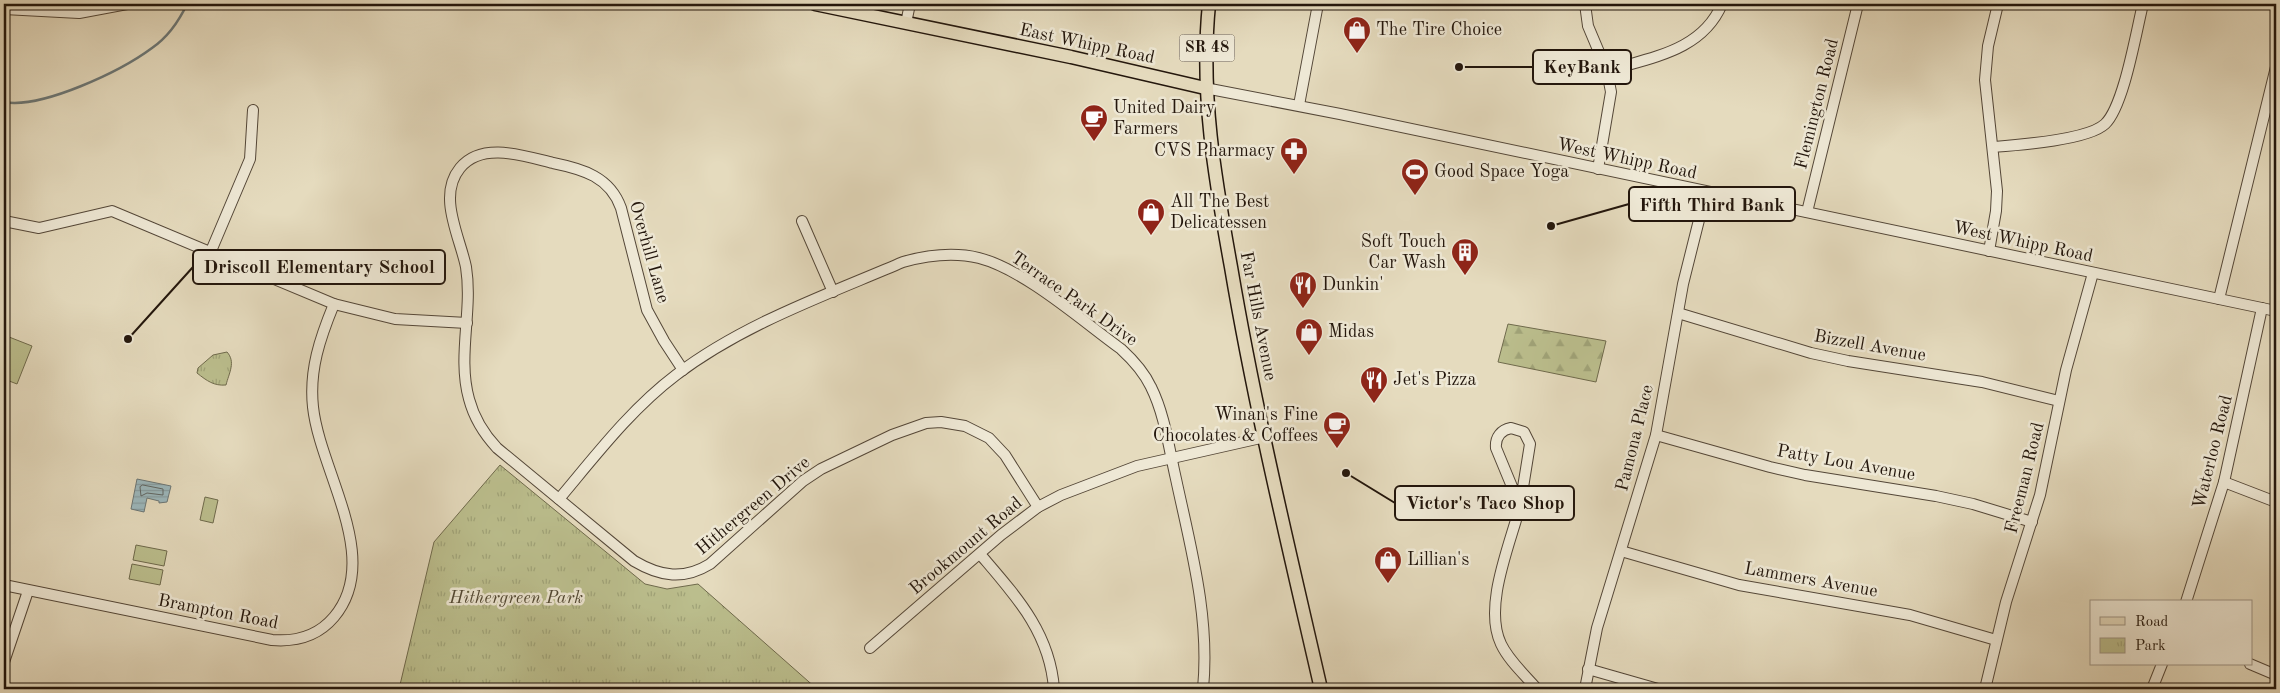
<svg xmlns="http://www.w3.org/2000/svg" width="2280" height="693" font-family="'Old Standard TT',serif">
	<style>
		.forest { fill: url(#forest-firs); stroke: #6f6a4c }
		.park { fill: url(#park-tufts); stroke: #6f6a4c }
		.pitch { fill: #bbbe8d; stroke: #6f6a4c }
		.water { fill: url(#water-rules); stroke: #6c7776 }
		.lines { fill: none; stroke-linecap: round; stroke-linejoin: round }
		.shore { stroke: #606764; stroke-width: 1 }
		.stream { stroke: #6c7776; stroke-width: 2.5 }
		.minor-casing { stroke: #544738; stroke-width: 12 }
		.major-casing { stroke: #23160c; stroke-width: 15 }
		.minor { stroke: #eee8d5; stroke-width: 10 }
		.major { stroke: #e5dbbe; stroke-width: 12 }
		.labels { text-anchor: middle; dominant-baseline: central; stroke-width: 5; stroke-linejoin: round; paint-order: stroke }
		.shield { fill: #eee8d5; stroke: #605548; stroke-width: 1 }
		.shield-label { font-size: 16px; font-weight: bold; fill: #23160c }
		.poi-label { font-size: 18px; fill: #23160c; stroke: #eee8d5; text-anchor: start }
		.street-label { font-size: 18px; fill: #23160c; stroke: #eee8d5 }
		.park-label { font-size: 18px; font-style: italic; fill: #514833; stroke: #eee8d5 }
		.leader { fill: none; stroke: #23160c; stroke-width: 2 }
		.callout-dot { fill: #23160c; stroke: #eee8d5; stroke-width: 2 }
		.callout { fill: #eee8d5; stroke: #23160c; stroke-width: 2 }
		.callout-label { font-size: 19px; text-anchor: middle; font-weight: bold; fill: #23160c }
	</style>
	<defs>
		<pattern id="forest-firs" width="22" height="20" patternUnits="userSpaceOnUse" patternTransform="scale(1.25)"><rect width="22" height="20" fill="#bbbe8d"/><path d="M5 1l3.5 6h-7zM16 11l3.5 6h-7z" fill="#a0a378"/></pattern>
		<pattern id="park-tufts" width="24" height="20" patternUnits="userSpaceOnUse" patternTransform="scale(1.25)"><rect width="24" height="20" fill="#bbbe8d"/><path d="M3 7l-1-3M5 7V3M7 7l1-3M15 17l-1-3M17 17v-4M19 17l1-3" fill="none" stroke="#a0a378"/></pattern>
		<pattern id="water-rules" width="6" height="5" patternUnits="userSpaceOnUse" patternTransform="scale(1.25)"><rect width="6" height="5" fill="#9cb8bd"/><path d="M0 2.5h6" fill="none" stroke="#869da1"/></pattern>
	</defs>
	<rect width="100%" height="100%" fill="#e5dbbe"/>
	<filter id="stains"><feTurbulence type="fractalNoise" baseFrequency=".004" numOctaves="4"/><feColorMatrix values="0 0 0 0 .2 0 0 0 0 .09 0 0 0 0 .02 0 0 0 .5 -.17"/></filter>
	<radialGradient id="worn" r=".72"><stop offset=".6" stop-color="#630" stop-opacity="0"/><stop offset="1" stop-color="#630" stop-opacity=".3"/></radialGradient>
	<path class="forest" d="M1508,324L1606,341L1596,382L1498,362Z"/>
	<g class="park">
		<path d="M227,352C236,362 229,373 226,385C214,386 207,381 197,373L198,368L213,355Z"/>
		<path d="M500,465L645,584L667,589L698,584L817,689H399L434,542Z"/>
	</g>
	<g class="pitch">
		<path d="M4,335L32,346L17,384L4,379Z"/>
		<path d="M205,497L218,500L213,523L200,520Z"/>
		<path d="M136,545L167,551L164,566L133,560Z"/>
		<path d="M132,564L163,570L160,585L129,579Z"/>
	</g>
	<path class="water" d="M137,479L171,486L167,502L159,503V501L147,498L144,512L131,509Z"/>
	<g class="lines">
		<path class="shore" d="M143,485L163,489V495L147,493L141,496L140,487Z"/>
		<path class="stream" d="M4,102C42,109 121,71 152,48C168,37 179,21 187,4"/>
		<g class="minor-casing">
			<g id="minor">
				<path d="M1585,4L1588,26L1607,71L1611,92L1598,169"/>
				<path d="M4,9L79,13L127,4"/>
				<path d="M906,23L910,4"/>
				<path d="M1607,71C1652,57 1702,51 1722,4"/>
				<path d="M1205,88L1340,114L2276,311"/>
				<path d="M1299,105L1318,4"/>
				<path d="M1993,147C2019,145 2088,140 2105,124C2124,106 2136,32 2143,4"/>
				<path d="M1807,212L1858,4"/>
				<path d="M4,221L39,228L112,211L334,304L395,319L467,323"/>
				<path d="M802,221L833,292"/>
				<path d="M211,251L250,159L253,110"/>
				<path d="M1989,251L1996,211L1997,191L1985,80L1988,46L1998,4"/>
				<path d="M2219,299L2276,67"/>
				<path d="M1678,313L1811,353L1848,361L1982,382L2059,401"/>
				<path d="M683,370L664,341L647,310L621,208C610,177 583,169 553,163C524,156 482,141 460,168C437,196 460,237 466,267C473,311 457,356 469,399C474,418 484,434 497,448L634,561C661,577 684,580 710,564L803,481L821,469L892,435L926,423L941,422L965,426L989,438L1005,455L1038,507"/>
				<path d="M1511,428L1524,432L1530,444L1520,506L1496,448C1495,437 1501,430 1511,428Z"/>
				<path d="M1656,435L1770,467L1805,475L1936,496L1973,504L2032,522"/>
				<path d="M2224,482L2276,502"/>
				<path d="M559,499C596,455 631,409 676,375C743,324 826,295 903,262C928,255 954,252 979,258C1025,270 1081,320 1121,349C1133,360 1144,372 1151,387C1165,415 1169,449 1176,479C1191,549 1210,617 1203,689"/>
				<path d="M1520,506C1510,545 1483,606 1501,644C1509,661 1525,675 1537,689"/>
				<path d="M1621,551L1739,585L1910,615L1996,640"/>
				<path d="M980,554C1015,595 1050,632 1054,689"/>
				<path d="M4,585L272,640C296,642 318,636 334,617C383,559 320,472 313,407C309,370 320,338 334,304"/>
				<path d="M2186,602L2224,482L2262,308"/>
				<path d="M870,648L1001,535L1038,507L1061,495L1137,466L1265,437"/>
				<path d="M4,662L28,591"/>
				<path d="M2250,664L2276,675"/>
				<path d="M1588,669L1658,689"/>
				<path d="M1585,689L1597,628L1656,435L1683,284L1706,192"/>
				<path d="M1985,689L2006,602L2040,495L2066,370L2093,273"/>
				<path d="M2152,689L2162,664"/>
			</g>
		</g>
		<g class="major-casing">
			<g id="major">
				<path d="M815,4L1071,57L1205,88"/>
				<path d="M1209,4C1200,94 1215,179 1231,267C1255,409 1289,549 1321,689"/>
			</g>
		</g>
		<use href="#minor" class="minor"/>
		<use href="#major" class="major"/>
	</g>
	<defs>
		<g id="shop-pin" transform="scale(1.4375)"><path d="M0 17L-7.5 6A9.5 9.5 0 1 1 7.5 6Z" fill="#8f2418" stroke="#eee8d5"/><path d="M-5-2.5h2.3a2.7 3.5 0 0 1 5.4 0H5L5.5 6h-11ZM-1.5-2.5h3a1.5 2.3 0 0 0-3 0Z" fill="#fff"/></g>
		<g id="cafe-pin" transform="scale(1.4375)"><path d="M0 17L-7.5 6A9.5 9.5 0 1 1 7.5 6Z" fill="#8f2418" stroke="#eee8d5"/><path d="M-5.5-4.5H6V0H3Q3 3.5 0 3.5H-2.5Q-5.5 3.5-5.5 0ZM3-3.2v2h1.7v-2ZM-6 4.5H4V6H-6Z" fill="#fff"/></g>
		<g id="pharmacy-pin" transform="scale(1.4375)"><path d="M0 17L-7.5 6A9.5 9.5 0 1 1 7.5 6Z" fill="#8f2418" stroke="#eee8d5"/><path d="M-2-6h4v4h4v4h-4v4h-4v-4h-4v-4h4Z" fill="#fff"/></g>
		<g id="stadium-pin" transform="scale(1.4375)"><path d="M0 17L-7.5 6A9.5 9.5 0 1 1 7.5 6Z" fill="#8f2418" stroke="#eee8d5"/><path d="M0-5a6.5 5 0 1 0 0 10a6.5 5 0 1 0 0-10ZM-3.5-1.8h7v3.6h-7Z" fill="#fff"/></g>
		<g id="building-pin" transform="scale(1.4375)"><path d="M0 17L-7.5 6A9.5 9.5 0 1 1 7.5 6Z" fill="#8f2418" stroke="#eee8d5"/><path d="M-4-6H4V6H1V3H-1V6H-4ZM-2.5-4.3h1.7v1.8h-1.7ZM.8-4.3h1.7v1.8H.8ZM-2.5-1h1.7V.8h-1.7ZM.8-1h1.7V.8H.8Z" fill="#fff"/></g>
		<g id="restaurant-pin" transform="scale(1.4375)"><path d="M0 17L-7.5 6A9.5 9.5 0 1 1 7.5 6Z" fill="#8f2418" stroke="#eee8d5"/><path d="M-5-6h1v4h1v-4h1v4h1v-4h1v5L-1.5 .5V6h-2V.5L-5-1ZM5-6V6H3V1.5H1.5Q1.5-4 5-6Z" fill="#fff"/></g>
	</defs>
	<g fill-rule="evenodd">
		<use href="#shop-pin" x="1357" y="30"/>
		<use href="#cafe-pin" x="1094" y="118"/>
		<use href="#pharmacy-pin" x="1294" y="151"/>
		<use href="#stadium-pin" x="1415" y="172"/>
		<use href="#shop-pin" x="1151" y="212"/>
		<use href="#building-pin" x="1465" y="252"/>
		<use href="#restaurant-pin" x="1303" y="285"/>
		<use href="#shop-pin" x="1309" y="332"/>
		<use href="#restaurant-pin" x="1374" y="380"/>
		<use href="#cafe-pin" x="1337" y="425"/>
		<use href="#shop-pin" x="1388" y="560"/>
	</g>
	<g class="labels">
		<rect class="shield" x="1179.5" y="34.5" width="55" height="27" rx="4"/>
		<g class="shield-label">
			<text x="1207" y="48">SR 48</text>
		</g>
		<g class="poi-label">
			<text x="1376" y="30">The Tire Choice</text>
			<text x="1113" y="108">United Dairy<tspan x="1113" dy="21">Farmers</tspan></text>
			<text x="1275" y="151" text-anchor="end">CVS Pharmacy</text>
			<text x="1434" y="172">Good Space Yoga</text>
			<text x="1170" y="202">All The Best<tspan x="1170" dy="21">Delicatessen</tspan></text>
			<text x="1446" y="242" text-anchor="end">Soft Touch<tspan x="1446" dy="21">Car Wash</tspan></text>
			<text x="1322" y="285">Dunkin'</text>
			<text x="1328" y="332">Midas</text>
			<text x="1393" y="380">Jet's Pizza</text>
			<text x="1318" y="415" text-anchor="end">Winan's Fine<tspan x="1318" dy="21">Chocolates &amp; Coffees</tspan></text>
			<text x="1407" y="560">Lillian's</text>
		</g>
		<g class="street-label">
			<text transform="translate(1087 44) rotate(12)">East Whipp Road</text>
			<text transform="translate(1817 104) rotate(-76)">Flemington Road</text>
			<text transform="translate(1627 159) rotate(12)">West Whipp Road</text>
			<text transform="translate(2023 242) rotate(12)">West Whipp Road</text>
			<text transform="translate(649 252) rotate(74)">Overhill Lane</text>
			<text transform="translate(1074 299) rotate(35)">Terrace Park Drive</text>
			<text transform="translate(1258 316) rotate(79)">Far Hills Avenue</text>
			<text transform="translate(1870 346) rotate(10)">Bizzell Avenue</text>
			<text transform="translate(1635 438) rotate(-76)">Pamona Place</text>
			<text transform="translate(2213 452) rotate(-76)">Waterloo Road</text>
			<text transform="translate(1846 463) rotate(10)">Patty Lou Avenue</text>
			<text transform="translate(2025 478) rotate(-76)">Freeman Road</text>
			<text transform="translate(753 506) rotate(-40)">Hithergreen Drive</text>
			<text transform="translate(966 546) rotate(-40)">Brookmount Road</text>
			<text transform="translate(1811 580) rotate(10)">Lammers Avenue</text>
			<text transform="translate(218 612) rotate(11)">Brampton Road</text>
		</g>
		<g class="park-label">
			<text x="516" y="598">Hithergreen Park</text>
		</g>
	</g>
	<path class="leader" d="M1459 67L1533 67M1551 226L1629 204M128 339L193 267M1346 473L1395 503"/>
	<g class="callout-dot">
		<circle cx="1459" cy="67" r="5"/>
		<circle cx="1551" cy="226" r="5"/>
		<circle cx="128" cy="339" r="5"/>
		<circle cx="1346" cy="473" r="5"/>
	</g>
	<g class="callout">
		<rect x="1533" y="50" width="98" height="34" rx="5"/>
		<rect x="1629" y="187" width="166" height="34" rx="5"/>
		<rect x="193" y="250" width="252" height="34" rx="5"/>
		<rect x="1395" y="486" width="179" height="34" rx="5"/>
	</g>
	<g class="callout-label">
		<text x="1582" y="73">KeyBank</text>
		<text x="1712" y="211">Fifth Third Bank</text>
		<text x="319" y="273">Driscoll Elementary School</text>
		<text x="1485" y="509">Victor's Taco Shop</text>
	</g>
	<rect width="2280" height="693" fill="none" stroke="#e5dbbe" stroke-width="20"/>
	<rect x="5" y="5" width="2270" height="683" fill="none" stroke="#23160c" stroke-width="2.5"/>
	<rect x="10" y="10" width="2260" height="673" fill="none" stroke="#23160c"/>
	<rect x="2090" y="600" width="162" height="65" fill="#eee8d5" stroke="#9d9485"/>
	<rect x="2100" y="617" width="25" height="8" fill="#e5dbbe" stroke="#9d9485"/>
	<text x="2135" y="626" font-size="15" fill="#23160c">Road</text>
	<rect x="2100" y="638" width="25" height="15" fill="url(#park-tufts)" stroke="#9d9485"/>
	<text x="2135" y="650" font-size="15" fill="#23160c">Park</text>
	<rect width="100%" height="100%" filter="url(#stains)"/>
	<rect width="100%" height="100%" fill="url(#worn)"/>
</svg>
